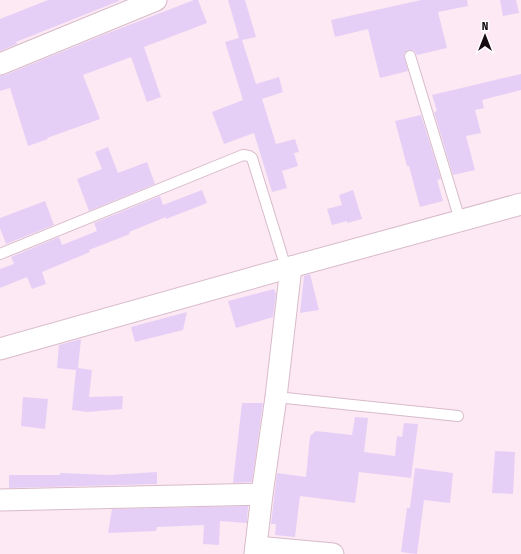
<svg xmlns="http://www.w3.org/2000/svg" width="521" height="554" font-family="'Fira Sans Condensed',sans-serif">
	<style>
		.building { fill: #e6cff6 }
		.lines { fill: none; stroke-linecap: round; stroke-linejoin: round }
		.service-casing { stroke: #d8bbca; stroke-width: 12 }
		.minor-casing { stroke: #d8bbca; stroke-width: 23 }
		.service { stroke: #fff; stroke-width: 10 }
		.minor { stroke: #fff; stroke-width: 21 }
	</style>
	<rect width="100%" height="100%" fill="#fce9f3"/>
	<g class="building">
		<path d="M48,0H119V1L16,42L17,44L0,51V19Z"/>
		<path d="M194,0H198L207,23L144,47L161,97L147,102L131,57L83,75L100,119L47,138L48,139L28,146L10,88L0,91V76L5,75L103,35Z"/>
		<path d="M228,0H245L256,37L242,40L256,84L279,77L283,92L262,99L276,144L295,139L299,152L294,153L298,166L282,171L287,188L272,192L254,133L224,144L212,112L243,100L225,42L239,38Z"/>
		<path d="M421,0H467L468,6L438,12L447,48L417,55L414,51L411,50H408L405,52L404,55L408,71L380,78L368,29L335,37L331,20Z"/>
		<path d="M500,0H516L519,13L503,16Z"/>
		<path d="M521,74V90L482,100L484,108L475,110L481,133L466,136L475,170L453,175L434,112L437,111L432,95Z"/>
		<path d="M421,115L441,179L437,180L443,201L420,207L409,166H407L395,121Z"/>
		<path d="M108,147L118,173L147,162L155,184L89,211L77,179L102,169L95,152Z"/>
		<path d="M202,190L207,203L166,219V217L129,232L130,234L89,250L90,252L42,272L46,284L32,289L27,277L0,288V269L14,264L11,257L59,237L62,245L97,231L94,223L160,196L163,205Z"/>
		<path d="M353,190L362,219L347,223V221L332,225L327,209L342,205L339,195Z"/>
		<path d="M45,201L54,225L6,244L0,228V218Z"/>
		<path d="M310,274L319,310L300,313L304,276Z"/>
		<path d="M274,289L276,294L273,317L236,328L228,301Z"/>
		<path d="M187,312L183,330L135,342L131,327Z"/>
		<path d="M81,339L78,368L92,370L89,397L123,396L122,409L88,412L72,410L76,370L57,368L59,345Z"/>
		<path d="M23,397L48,399L45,429L21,426Z"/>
		<path d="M242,403H263L252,482L233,483Z"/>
		<path d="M355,417L368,418L364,452L395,456L397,436L402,437L404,423L418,424L411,478L359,472L355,503L300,496L295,537L275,535L276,524H271L277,473L306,477L310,436L316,431L352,435Z"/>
		<path d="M495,451L515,452L513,494L492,493Z"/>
		<path d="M415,468L453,473L450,503L424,500L417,554L401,552L407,508H410Z"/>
		<path d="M157,472V484L9,488V475H60V473L109,475Z"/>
		<path d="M248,506L247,523L220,521L219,545L203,544L204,525L157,527L156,531L108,533L112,509Z"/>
	</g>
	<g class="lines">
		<g class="service-casing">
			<g id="service">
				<path d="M410,56L460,220"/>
				<path d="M0,254L243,155L249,156L252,158L286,268"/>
				<path d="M276,397L458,416"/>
			</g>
		</g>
		<g class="minor-casing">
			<g id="minor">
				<path d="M0,64L156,0"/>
				<path d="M0,349L291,267L521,204"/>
				<path d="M0,500L262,494"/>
				<path d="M256,547L333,554"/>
				<path d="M255,554L262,494L276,397L291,267"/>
			</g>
		</g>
		<use href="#service" class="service"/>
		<use href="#minor" class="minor"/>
	</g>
	<g transform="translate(485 36)" stroke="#ffffff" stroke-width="3" paint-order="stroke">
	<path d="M0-3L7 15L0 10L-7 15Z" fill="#160c11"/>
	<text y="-6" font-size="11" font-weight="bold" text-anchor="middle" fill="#160c11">N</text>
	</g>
</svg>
